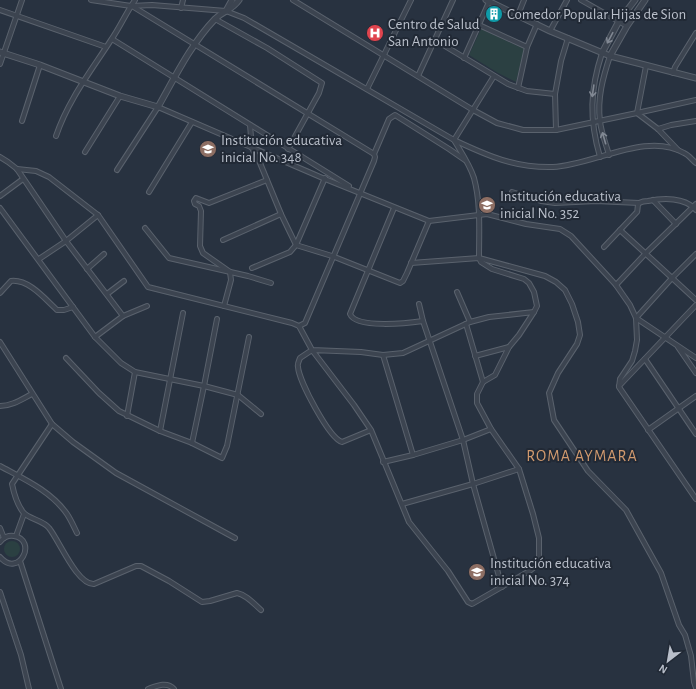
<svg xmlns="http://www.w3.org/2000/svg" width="696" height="689" font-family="'Alegreya Sans',sans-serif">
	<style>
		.green { fill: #2b4042 }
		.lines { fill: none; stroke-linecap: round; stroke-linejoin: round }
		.minor-casing { stroke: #5a626d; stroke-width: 6 }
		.tertiary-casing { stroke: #5a626d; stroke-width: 7 }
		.minor { stroke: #3c4450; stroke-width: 4 }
		.tertiary { stroke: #3c4450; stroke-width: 5 }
		.oneway { stroke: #818893 }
		.labels { text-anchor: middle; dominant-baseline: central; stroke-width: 4; stroke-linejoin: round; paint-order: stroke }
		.poi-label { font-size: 15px; fill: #b9bfca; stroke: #212935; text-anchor: start }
		.neighbourhood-label { font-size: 16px; letter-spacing: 1px; fill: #d0996e; stroke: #212935 }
	</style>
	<rect width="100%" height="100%" fill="#283240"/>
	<g class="green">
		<path d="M481,29L524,49L516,82L498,73L469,55Z"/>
		<circle cx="12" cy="549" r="8"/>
	</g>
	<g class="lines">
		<g class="minor-casing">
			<g id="minor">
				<path d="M91,0L131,6L152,5L226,11L244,18L454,140C488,156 515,168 553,167C594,165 647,131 684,153C689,155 692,160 696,163"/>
				<path d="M293,0L473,110L497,123L523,130H556L637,113L646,66"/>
				<path d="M581,0L627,26"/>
				<path d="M132,6L374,154L375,157L374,161L305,323L299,326"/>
				<path d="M181,8L183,0"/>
				<path d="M0,10L106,47"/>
				<path d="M518,15L524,0"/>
				<path d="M215,19L267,48L322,83L319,93L288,149"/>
				<path d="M479,25L527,47"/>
				<path d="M550,31L567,0"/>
				<path d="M112,39L349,186"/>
				<path d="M435,40L508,84L527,91L555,94"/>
				<path d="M464,58L489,2"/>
				<path d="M0,64L22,0"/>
				<path d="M673,73L675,67L696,33"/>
				<path d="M418,76L453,0"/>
				<path d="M494,76L454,140C461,152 470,165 474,178C481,204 479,232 479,258L481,262L492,269L524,279L529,283L534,292L537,306L534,312"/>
				<path d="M518,88L527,47L537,24"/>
				<path d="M367,89L411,0"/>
				<path d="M22,121L40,65"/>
				<path d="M250,125L252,148L260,163L281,214L296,245L332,256L400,283L403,281L407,273L429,221"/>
				<path d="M658,129L671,125L696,121"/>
				<path d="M556,130L555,94L561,61L568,38"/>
				<path d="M56,136C68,100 91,71 111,40C120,27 126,13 135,0"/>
				<path d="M678,150L658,129L637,113L696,100"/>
				<path d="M85,152L120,96"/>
				<path d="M374,154L389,119L395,115L449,149L465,160"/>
				<path d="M609,155C606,144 601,132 600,121C597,99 603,77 610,56"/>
				<path d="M0,157L8,162L17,169L66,241L123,316"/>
				<path d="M600,157C589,119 590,90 602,53"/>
				<path d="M17,169L36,171L49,177L98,215L148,287L292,323L299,326L312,350L354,405L371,430L409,522L448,571L468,602L472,604L531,570L536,566L539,560V538L533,514L519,469L491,429L477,403V394L483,382L495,375L509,347L519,335L534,312L489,317L470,322L403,353L383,355L361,352L312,350L300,358C299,361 297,364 298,367C299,381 329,438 342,442L371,430"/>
				<path d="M117,170L158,107L325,179L429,221L487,214L526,224L560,229L571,236L616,285L630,305L636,318L637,340L635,351L632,361L620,379L619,387L696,499"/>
				<path d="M149,192L192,122"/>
				<path d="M512,192L541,201L555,203L596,201L639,203"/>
				<path d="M0,196L23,179"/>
				<path d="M653,200L676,224"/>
				<path d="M0,208L95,337L121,363L135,372L204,386L238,395L261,414"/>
				<path d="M394,208L350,314C356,329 409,323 423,321L463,440L491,429"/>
				<path d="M145,228L169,258L248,276L271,283"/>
				<path d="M620,230L696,300"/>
				<path d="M223,240L281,214"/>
				<path d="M604,247L637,212C638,210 637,205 639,203C641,202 646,201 648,201C663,198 685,197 696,210"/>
				<path d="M39,259L66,241L98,215"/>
				<path d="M411,263L479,258L545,276L556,282L565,290L572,304L578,322L580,335L577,344L558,373L549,393L554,420L588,471L626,510L661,573L679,625L685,635L691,656L694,682L696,688"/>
				<path d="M252,268L290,252L296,245L325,178"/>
				<path d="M87,269L104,254"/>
				<path d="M616,285L646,253L696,204"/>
				<path d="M457,292L470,322"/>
				<path d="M0,293L11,281C29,279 45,299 57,310H64L73,307"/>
				<path d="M107,294L124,281"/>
				<path d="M419,304L423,321"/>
				<path d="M224,306L231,280L230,272L203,253L200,246L201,211L199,206L195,204L194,201L196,198L209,203L267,180"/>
				<path d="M636,318L672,278L696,254"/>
				<path d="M636,318L696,358"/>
				<path d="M466,324L483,382"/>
				<path d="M95,337L123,316L147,306"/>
				<path d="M0,342L52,424L73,442L116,473L235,538"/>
				<path d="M678,347L696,373"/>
				<path d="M383,355L413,455L463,440L473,484L502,587"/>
				<path d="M475,356L509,347"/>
				<path d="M66,358L99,393L119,411L160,431L192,443L222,458L227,446L249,337"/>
				<path d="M645,359L696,434"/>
				<path d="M619,386L696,305"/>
				<path d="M0,406C12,406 22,399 32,394"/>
				<path d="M127,416L135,372"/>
				<path d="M52,424L12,484C14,494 17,504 23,512C28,519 43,520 49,528C59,540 77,585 94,584L136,566H141L169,581L202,602L210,601L237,593C247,595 254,604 261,610"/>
				<path d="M648,430L696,396"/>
				<path d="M160,431L183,313"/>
				<path d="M192,443L204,386L217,319"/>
				<path d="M383,462L413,455"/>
				<path d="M0,466C24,479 51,491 67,514C71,520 74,527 77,533"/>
				<path d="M402,504L473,484L519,469"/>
				<path d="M0,528L4,538"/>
				<path d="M16,536L24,514"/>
				<path d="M0,542C4,537 8,535 14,536C38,540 19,579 0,557"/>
				<path d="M20,561L61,689"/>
				<path d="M0,592L21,655L29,689"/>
				<path d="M148,689C156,686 167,681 174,689"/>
			</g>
		</g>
		<g class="tertiary-casing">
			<g id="tertiary">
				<path d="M486,0L550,31L610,56L696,78"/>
				<path d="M226,11L232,0"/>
				<path d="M0,52L40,65L120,96L158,107C175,77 191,44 215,19C224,10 231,11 239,0"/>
				<path d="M602,53L619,21L635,0"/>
				<path d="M610,56L627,26L645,0"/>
			</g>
		</g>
		<use href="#minor" class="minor"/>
		<use href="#tertiary" class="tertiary"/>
	</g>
	<defs><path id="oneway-shaft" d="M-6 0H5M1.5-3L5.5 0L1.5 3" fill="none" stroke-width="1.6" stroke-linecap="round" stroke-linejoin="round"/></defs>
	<g class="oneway">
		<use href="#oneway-shaft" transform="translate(610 38) rotate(118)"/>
		<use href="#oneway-shaft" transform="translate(593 91) rotate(98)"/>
		<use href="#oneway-shaft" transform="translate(604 138) rotate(-106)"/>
	</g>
	<defs>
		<g id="building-disc" transform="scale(0.9)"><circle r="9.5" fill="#0f9aa8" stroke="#212935"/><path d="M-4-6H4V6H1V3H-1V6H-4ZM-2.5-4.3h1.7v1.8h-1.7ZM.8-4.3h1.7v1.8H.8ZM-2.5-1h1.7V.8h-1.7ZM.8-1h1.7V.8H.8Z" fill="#fff"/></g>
		<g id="hospital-disc" transform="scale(0.9)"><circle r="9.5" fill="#e0444e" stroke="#212935"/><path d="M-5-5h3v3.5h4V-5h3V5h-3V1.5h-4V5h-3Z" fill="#fff"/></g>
		<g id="school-disc" transform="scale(0.9)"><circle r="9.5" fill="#8d6e63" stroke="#212935"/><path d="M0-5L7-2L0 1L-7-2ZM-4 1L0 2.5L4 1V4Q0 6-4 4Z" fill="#fff"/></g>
	</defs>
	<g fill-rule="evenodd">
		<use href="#building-disc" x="494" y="14"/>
		<use href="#hospital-disc" x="375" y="33"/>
		<use href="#school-disc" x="208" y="149"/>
		<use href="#school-disc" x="487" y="205"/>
		<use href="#school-disc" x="477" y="572"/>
	</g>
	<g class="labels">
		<g class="poi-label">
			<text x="507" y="14">Comedor Popular Hijas de Sion</text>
			<text x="388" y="24">Centro de Salud<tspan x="388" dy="17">San Antonio</tspan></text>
			<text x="221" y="140">Institución educativa<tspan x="221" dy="17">inicial No. 348</tspan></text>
			<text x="500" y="196">Institución educativa<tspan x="500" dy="17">inicial No. 352</tspan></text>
			<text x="490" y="563">Institución educativa<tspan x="490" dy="17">inicial No. 374</tspan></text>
		</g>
		<g class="neighbourhood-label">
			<text x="582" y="456">ROMA AYMARA</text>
		</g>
	</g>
	<g transform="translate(668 661) rotate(211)" stroke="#212935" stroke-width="3" paint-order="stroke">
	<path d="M0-3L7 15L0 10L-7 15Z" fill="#b9bfca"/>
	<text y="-6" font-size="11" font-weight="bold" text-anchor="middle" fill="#b9bfca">N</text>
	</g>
</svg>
